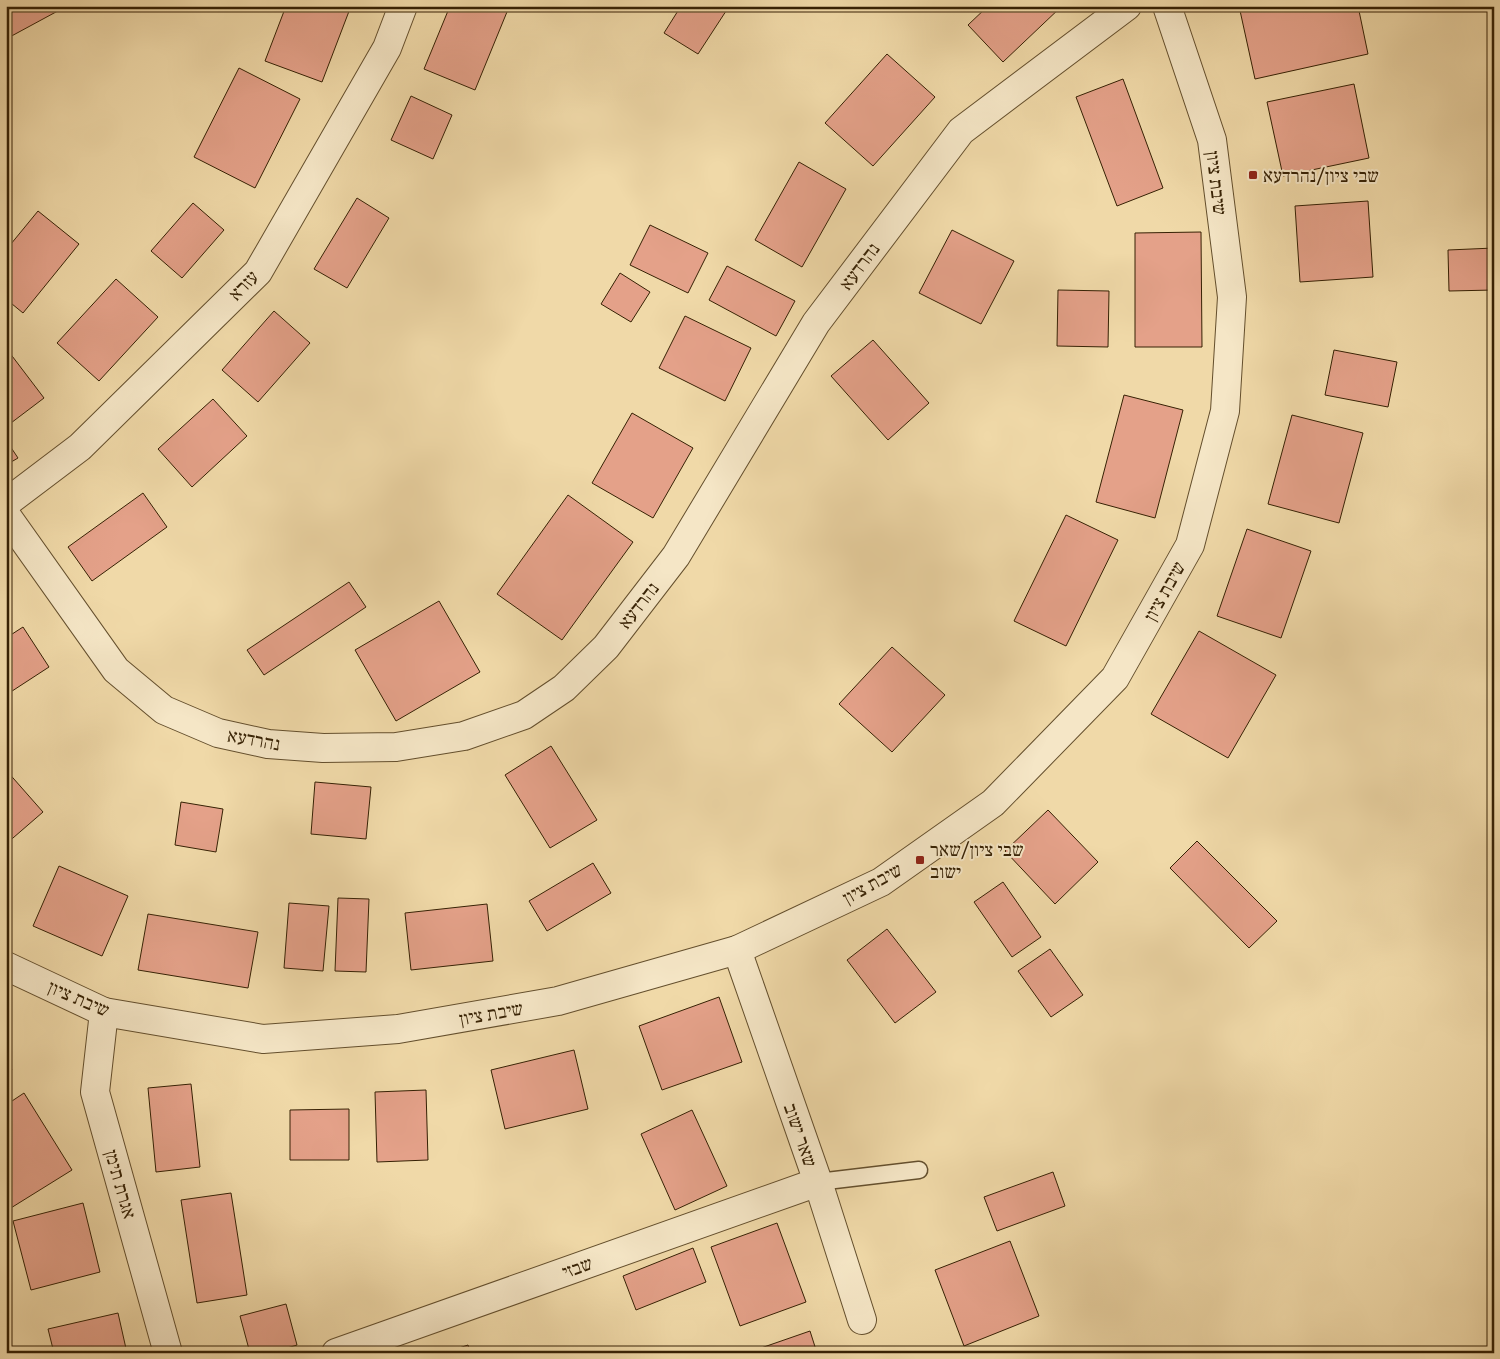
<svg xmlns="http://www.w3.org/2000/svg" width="1500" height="1359" font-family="'Gentium Book Plus','Frank Ruhl Libre',serif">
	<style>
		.building { fill: #e4a189; stroke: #362104 }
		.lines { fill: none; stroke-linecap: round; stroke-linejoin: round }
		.service-casing { stroke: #644f2d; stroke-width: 19 }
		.minor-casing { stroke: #644f2d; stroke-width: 30 }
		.tertiary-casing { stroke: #644f2d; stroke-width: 30 }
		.service { stroke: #f5e6c6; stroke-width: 16 }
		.minor { stroke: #f5e6c6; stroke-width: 28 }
		.tertiary { stroke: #f5e6c6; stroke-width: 28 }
		.poi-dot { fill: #8f2418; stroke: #f5e6c6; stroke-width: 2 }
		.labels { text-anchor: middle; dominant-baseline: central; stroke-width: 4; stroke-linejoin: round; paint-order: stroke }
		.poi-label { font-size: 19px; fill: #362104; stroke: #f5e6c6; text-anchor: start }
		.street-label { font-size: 19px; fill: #362104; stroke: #f5e6c6 }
	</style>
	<rect width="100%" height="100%" fill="#f0d9a8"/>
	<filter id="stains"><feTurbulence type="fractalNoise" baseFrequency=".004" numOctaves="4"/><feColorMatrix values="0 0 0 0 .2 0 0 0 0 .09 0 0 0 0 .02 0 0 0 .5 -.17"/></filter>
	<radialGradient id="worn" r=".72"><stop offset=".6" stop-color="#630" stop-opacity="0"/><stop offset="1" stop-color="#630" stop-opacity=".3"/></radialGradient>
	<g class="building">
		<path d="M6,6H67L6,39Z"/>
		<path d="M286,6H351L322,82L265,61Z"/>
		<path d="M450,6L509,7L475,90L424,69Z"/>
		<path d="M681,6H725L728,8L698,54L664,33Z"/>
		<path d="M988,6H1062L1003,62L968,25Z"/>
		<path d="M1239,6H1358L1368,54L1255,79Z"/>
		<path d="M887,54L935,97L873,166L825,123Z"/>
		<path d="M239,68L300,99L255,188L194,157Z"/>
		<path d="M1123,79L1163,188L1117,206L1076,97Z"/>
		<path d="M1354,84L1369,158L1283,176L1267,102Z"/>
		<path d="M411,96L452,115L433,159L391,140Z"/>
		<path d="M799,162L846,189L802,267L755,240Z"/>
		<path d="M357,198L389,218L347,288L314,269Z"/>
		<path d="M1368,201L1373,277L1300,282L1295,206Z"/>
		<path d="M193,203L224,230L182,278L151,251Z"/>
		<path d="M38,211L79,244L23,313L6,299V250Z"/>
		<path d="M650,225L708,253L688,293L630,265Z"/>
		<path d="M952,230L1014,261L981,324L919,293Z"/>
		<path d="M1201,232L1202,347H1135V233Z"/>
		<path d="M1494,248V290L1449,291L1448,250Z"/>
		<path d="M727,266L795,301L776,336L709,300Z"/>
		<path d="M620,273L650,292L631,322L601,304Z"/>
		<path d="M116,279L158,317L99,381L57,343Z"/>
		<path d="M1058,290L1109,291L1108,347L1057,346Z"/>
		<path d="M274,311L310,343L258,402L222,370Z"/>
		<path d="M685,316L751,348L725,401L659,368Z"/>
		<path d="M873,340L929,403L888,440L831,376Z"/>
		<path d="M6,348L44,398L7,426L6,425Z"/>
		<path d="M1334,350L1397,362L1388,407L1325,395Z"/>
		<path d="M1124,395L1183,410L1155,518L1096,502Z"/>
		<path d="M213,399L247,436L192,487L158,449Z"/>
		<path d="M632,413L693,448L653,518L592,483Z"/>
		<path d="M1292,415L1363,433L1339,523L1268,504Z"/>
		<path d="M6,440L18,458L6,465Z"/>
		<path d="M143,493L167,527L92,581L68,547Z"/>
		<path d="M568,495L633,542L562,640L497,594Z"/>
		<path d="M1066,515L1118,540L1066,646L1014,621Z"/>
		<path d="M1247,529L1311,551L1281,638L1217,616Z"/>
		<path d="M349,582L366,607L264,675L247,650Z"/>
		<path d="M439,601L480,672L396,721L355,650Z"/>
		<path d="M23,627L49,667L6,695V638Z"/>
		<path d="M1199,631L1276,675L1228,758L1151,714Z"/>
		<path d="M892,647L945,695L892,752L839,704Z"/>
		<path d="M551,746L597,820L550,848L505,775Z"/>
		<path d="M6,770L43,812L6,844Z"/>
		<path d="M315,782L371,787L366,839L311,834Z"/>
		<path d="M181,802L223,809L216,852L175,845Z"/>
		<path d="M1048,810L1098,862L1055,904L1005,851Z"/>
		<path d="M1197,841L1277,921L1249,948L1170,868Z"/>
		<path d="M593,863L611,893L547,931L529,901Z"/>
		<path d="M59,866L128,896L102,956L33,926Z"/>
		<path d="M1003,882L1041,937L1012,957L974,902Z"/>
		<path d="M338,898L369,899L366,972L335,971Z"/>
		<path d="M289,903L329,906L323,971L284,968Z"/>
		<path d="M487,904L493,961L411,970L405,913Z"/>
		<path d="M148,914L258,932L248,988L138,970Z"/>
		<path d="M887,929L936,992L895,1023L847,960Z"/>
		<path d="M1050,949L1083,995L1051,1017L1018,971Z"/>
		<path d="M719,997L742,1062L662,1090L639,1026Z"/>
		<path d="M574,1050L588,1109L505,1129L491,1070Z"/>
		<path d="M6,1060L12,1070L6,1074Z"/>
		<path d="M191,1084L200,1167L156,1172L148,1088Z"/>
		<path d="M426,1090L428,1160L377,1162L375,1092Z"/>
		<path d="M24,1093L72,1170L6,1211V1105Z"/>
		<path d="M349,1109V1160H290V1110Z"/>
		<path d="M692,1110L727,1186L675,1210L641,1134Z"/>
		<path d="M1053,1172L1065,1206L997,1231L984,1197Z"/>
		<path d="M231,1193L247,1295L197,1303L181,1200Z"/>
		<path d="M83,1203L100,1272L31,1290L13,1221Z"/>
		<path d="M777,1223L806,1302L740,1326L711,1247Z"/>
		<path d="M1010,1241L1039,1316L964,1346L935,1270Z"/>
		<path d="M693,1248L706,1282L636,1310L623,1276Z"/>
		<path d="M286,1304L297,1345L271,1353H250L240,1316Z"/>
		<path d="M118,1313L127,1353H54L48,1329Z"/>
		<path d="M810,1331L817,1353H762L761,1348Z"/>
		<path d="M468,1345L471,1353H444Z"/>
	</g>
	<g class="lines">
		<g class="service-casing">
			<path id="service" d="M818,1182L919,1170"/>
		</g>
		<g class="minor-casing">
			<g id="minor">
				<path d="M6,503L80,447L258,272L387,48L403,6"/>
				<path d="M6,515L116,670L164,710L218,733L268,744L323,748L396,747L464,736L524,715L564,688L606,647L676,556L816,323L961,131L1127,6"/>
				<path d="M737,950L818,1182L862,1320"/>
				<path d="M104,1012L95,1092L168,1353"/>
				<path d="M336,1353L818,1182"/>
			</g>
		</g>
		<g class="tertiary-casing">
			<path id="tertiary" d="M6,966L104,1012L263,1039L398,1029L558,1001L737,950L881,882L993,803L1115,678L1190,545L1225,411L1232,297L1212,140L1167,6"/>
		</g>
		<use href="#service" class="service"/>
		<use href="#minor" class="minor"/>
		<use href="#tertiary" class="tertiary"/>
	</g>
	<g class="poi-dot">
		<rect x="1248" y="170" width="10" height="10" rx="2.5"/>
		<rect x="915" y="855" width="10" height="10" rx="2.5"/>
	</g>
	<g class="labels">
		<g class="poi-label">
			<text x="1263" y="175">שבי ציון/נהרדעא</text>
			<text x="930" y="849">שבי ציון/שאר<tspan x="930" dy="22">ישוב</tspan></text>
		</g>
		<g class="street-label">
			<text transform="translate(1217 183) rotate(83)">שיבת ציון</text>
			<text transform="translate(859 266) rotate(-53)">נהרדעא</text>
			<text transform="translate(243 285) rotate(-46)">עזרא</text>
			<text transform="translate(1164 591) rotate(-61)">שיבת ציון</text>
			<text transform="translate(638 605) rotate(-52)">נהרדעא</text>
			<text transform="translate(254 739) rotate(10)">נהרדעא</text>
			<text transform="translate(872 883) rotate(-29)">שיבת ציון</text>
			<text transform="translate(79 998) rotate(23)">שיבת ציון</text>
			<text transform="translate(491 1013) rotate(-10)">שיבת ציון</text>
			<text transform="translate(801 1135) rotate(71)">שאר ישוב</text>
			<text transform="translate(121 1184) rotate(74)">אגרת תימן</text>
			<text transform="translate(577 1267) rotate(-20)">שבזי</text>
		</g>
	</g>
	<rect width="1500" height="1359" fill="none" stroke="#f0d9a8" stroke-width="25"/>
	<rect x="8" y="8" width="1485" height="1344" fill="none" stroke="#362104" stroke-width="2.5"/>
	<rect x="12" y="12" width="1475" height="1334" fill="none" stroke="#362104"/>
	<rect width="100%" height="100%" filter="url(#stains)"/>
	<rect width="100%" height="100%" fill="url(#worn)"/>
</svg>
